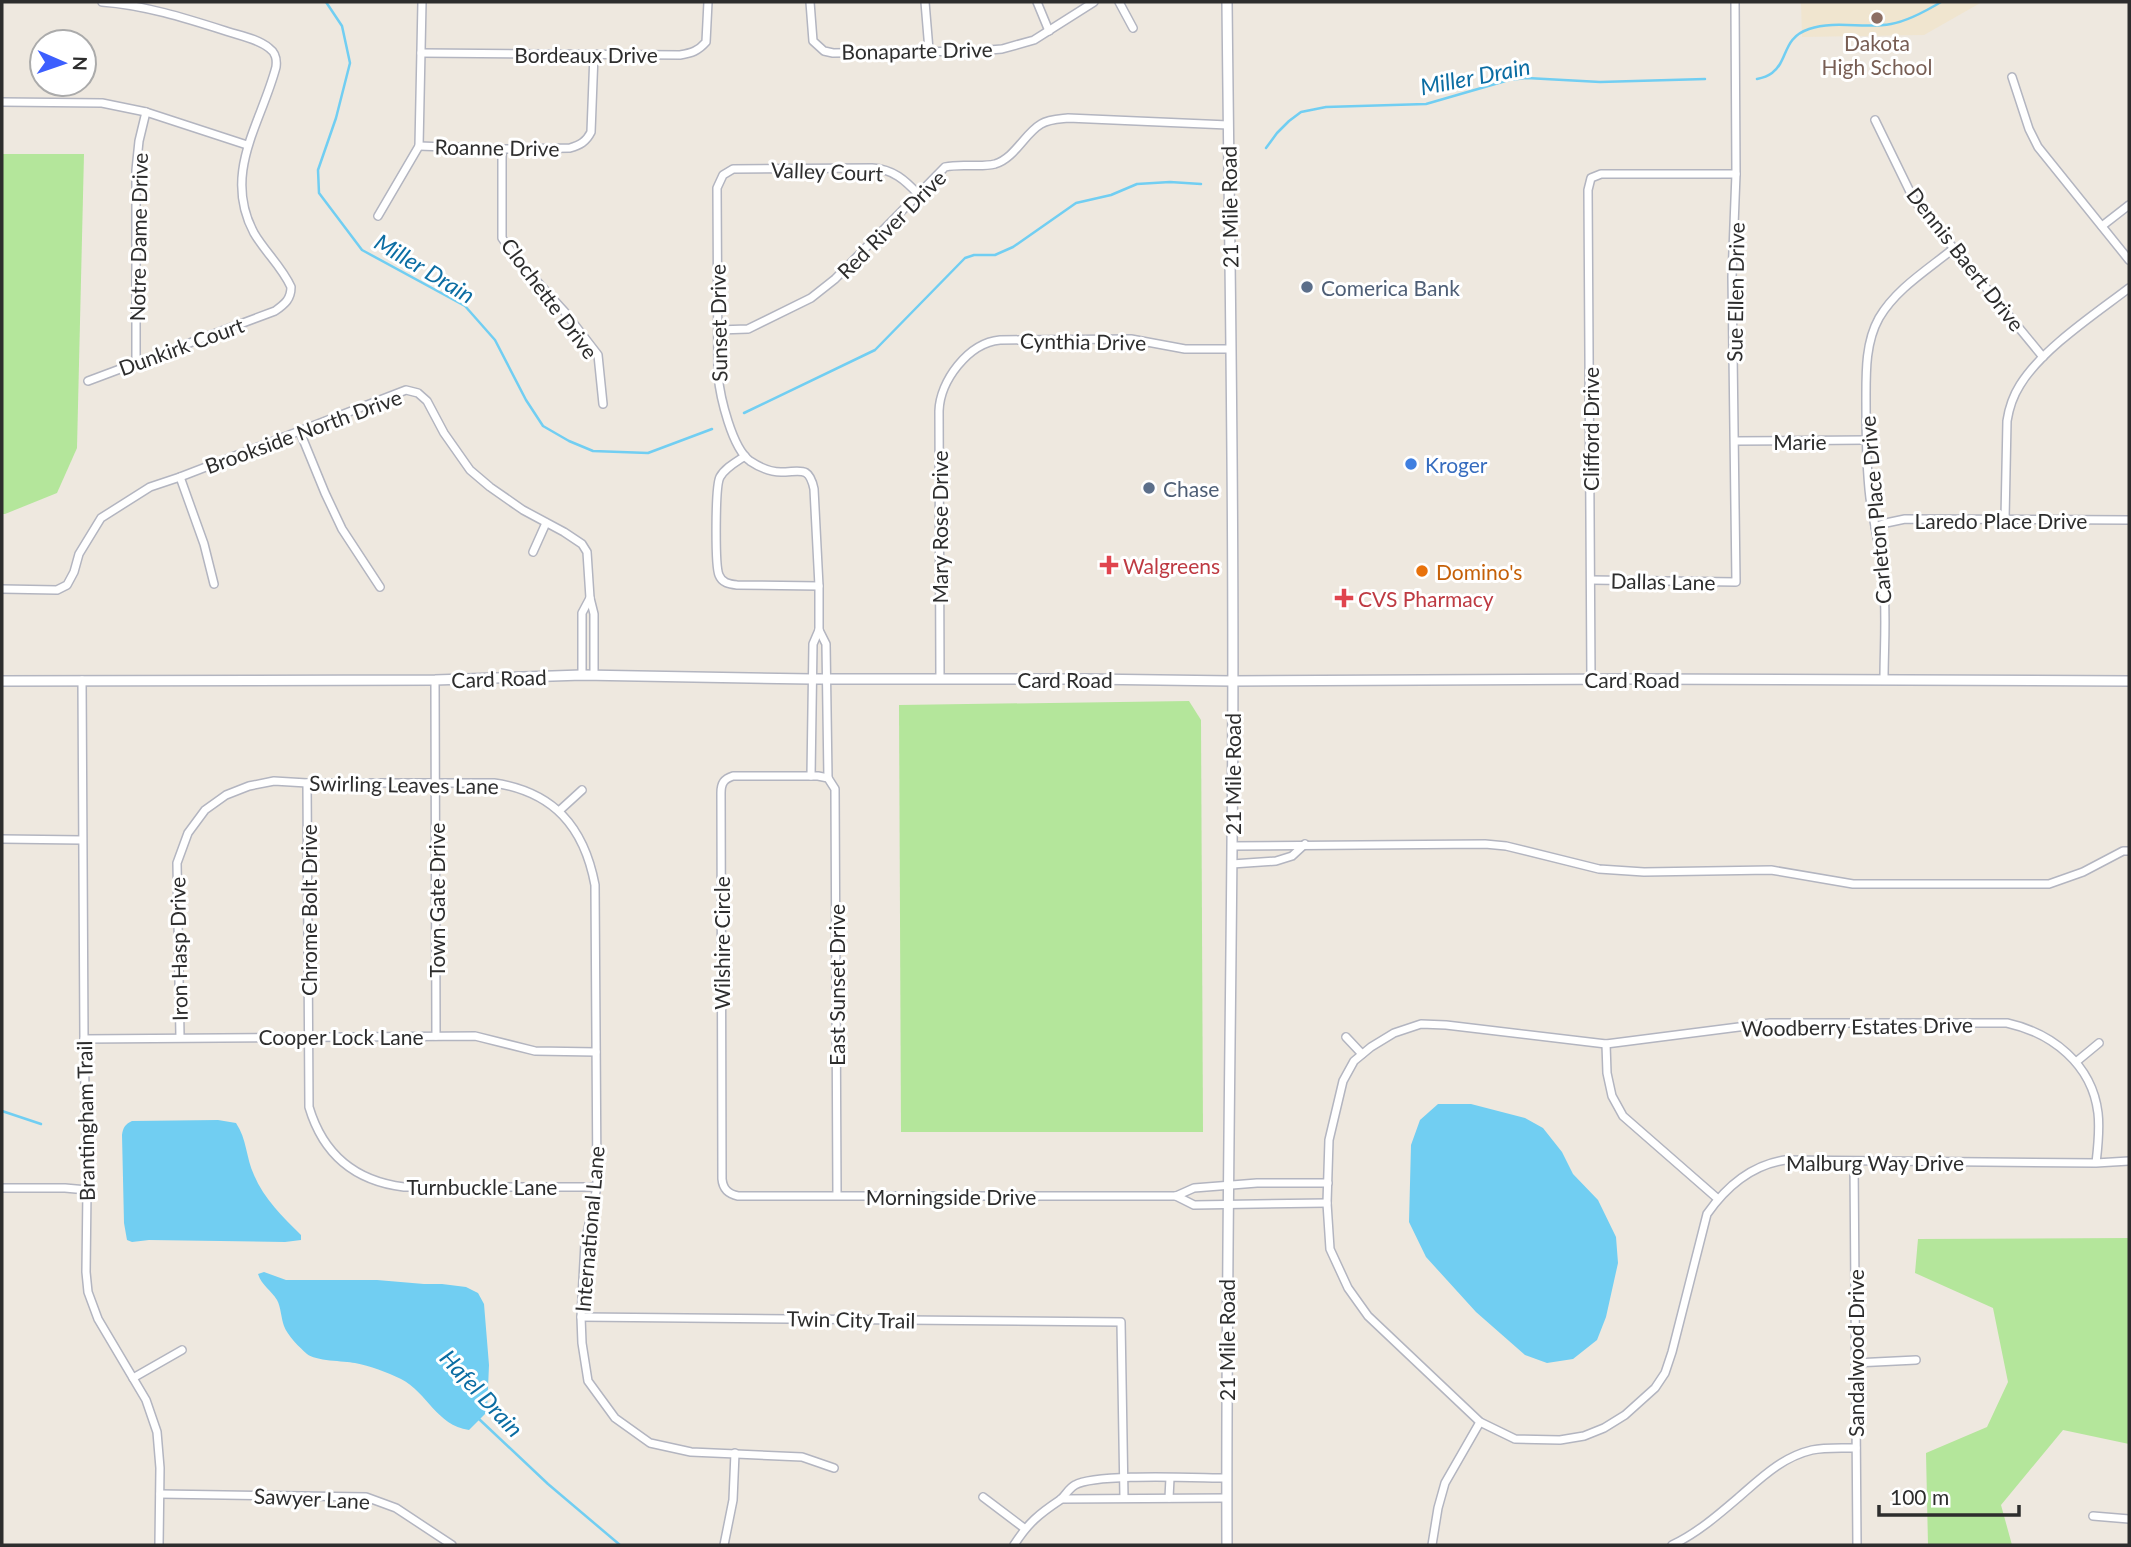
<svg xmlns="http://www.w3.org/2000/svg" width="2131" height="1547" font-family="Lato,sans-serif">
	<style>
		.education { fill: #f0e5cf }
		.green { fill: #b4e69b }
		.water { fill: #71cef2 }
		.lines { fill: none; stroke-linecap: round; stroke-linejoin: round }
		.stream { stroke: #71cef2; stroke-width: 2.5 }
		.minor-casing { stroke: #b3b5c0; stroke-width: 10 }
		.tertiary-casing { stroke: #b3b5c0; stroke-width: 12 }
		.minor { stroke: #fff; stroke-width: 7 }
		.tertiary { stroke: #fff; stroke-width: 9 }
		.education-dot { fill: #8d6e63; stroke: #fff; stroke-width: 2.5 }
		.service-dot { fill: #5c6f8a; stroke: #fff; stroke-width: 2.5 }
		.shop-dot { fill: #3f7fe0; stroke: #fff; stroke-width: 2.5 }
		.health-dot { fill: #e0444e; stroke: #fff; stroke-width: 2.5 }
		.food-dot { fill: #e8710a; stroke: #fff; stroke-width: 2.5 }
		.labels { text-anchor: middle; dominant-baseline: central; stroke-width: 6; stroke-linejoin: round; paint-order: stroke }
		.education-label { font-size: 21px; fill: #785e54; stroke: #fff }
		.street-label { font-size: 21px; fill: #2d2d2d; stroke: #fff }
		.service-label { font-size: 21px; fill: #4e5e75; stroke: #fff; text-anchor: start }
		.shop-label { font-size: 21px; fill: #366cbe; stroke: #fff; text-anchor: start }
		.health-label { font-size: 21px; fill: #be3a42; stroke: #fff; text-anchor: start }
		.food-label { font-size: 21px; fill: #c56008; stroke: #fff; text-anchor: start }
		.water-label { font-size: 23px; font-style: italic; fill: #0b6da3; stroke: #fff }
	</style>
	<rect width="100%" height="100%" fill="#eee8df"/>
	<path class="education" d="M1801,2H1982L1924,35L1802,37Z"/>
	<g class="green">
		<path d="M2,154H84L77,448L57,493L5,514H2Z"/>
		<path d="M1189,701L1201,720L1203,1132H901L899,705Z"/>
		<path d="M2129,1238V1444L2063,1430L2001,1505L2012,1545H1928L1926,1453L1987,1427L2008,1382L1993,1308L1915,1273L1918,1239Z"/>
	</g>
	<g class="water">
		<path d="M1438,1104H1471L1525,1118L1543,1128L1562,1152L1573,1174L1598,1200L1616,1237L1618,1263L1606,1317L1597,1340L1573,1359L1547,1363L1525,1355L1476,1312L1426,1257L1409,1222L1411,1145L1420,1120Z"/>
		<path d="M218,1120L236,1123C247,1139 246,1158 254,1175C264,1199 283,1217 301,1235V1240L285,1242L149,1240L132,1242L127,1240L124,1223L122,1135C123,1128 125,1124 132,1121Z"/>
		<path d="M264,1272L286,1280H377L424,1284H442L466,1287L478,1293L484,1304L489,1365L487,1412L469,1430C436,1425 428,1393 401,1379C387,1372 370,1366 355,1363C344,1361 315,1361 307,1354C300,1348 287,1335 284,1326C281,1318 281,1307 277,1300C271,1290 262,1286 258,1274Z"/>
	</g>
	<g class="lines">
		<g class="stream">
			<path d="M326,2L342,26L350,63L336,118L318,170L319,193L362,250L465,306L495,340L526,400L543,426L569,441L593,451L648,453L712,429"/>
			<path d="M1757,79C1762,78 1768,76 1772,73C1789,60 1782,38 1809,29C1836,20 1864,29 1891,24C1908,21 1926,11 1941,2"/>
			<path d="M1266,148L1277,133L1289,121L1301,112L1326,107L1426,104L1509,80L1527,78L1600,82L1705,79"/>
			<path d="M744,413L875,350L965,258L974,255H995L1013,247L1076,203L1111,195L1137,184L1170,182L1201,184"/>
			<path d="M2,1111L41,1124"/>
			<path d="M479,1419L548,1484L620,1545"/>
		</g>
		<g class="minor-casing">
			<g id="minor">
				<path d="M810,2L813,41L824,51L833,53L977,51L1002,49L1034,40L1094,2"/>
				<path d="M925,2L929,50"/>
				<path d="M1037,2L1049,31"/>
				<path d="M1119,2L1133,28"/>
				<path d="M421,53L680,55C692,53 698,51 706,42L708,2"/>
				<path d="M2012,77L2029,129L2038,147L2129,260"/>
				<path d="M2,102L102,103L146,112L247,145"/>
				<path d="M1875,120L1914,200L2043,357"/>
				<path d="M419,146L502,149L570,148C580,145 586,142 591,132L594,54"/>
				<path d="M502,149V238L515,257L564,311L598,355L603,404"/>
				<path d="M378,216L419,146L422,2"/>
				<path d="M2102,226L2129,205"/>
				<path d="M718,330L748,329L811,298L835,279L945,167C962,163 979,168 995,164C1015,158 1024,134 1041,124C1049,119 1059,119 1068,118L1228,125"/>
				<path d="M136,362V170L139,141L146,112"/>
				<path d="M88,381L275,311C285,304 291,299 291,287C282,267 265,252 254,233C222,173 261,124 276,67C277,59 276,53 269,48C258,39 242,36 229,32C188,19 145,5 102,2"/>
				<path d="M300,432L325,493L342,529L380,587"/>
				<path d="M1735,441L1866,440"/>
				<path d="M745,456C736,462 725,468 720,477C715,486 715,566 719,575C722,583 729,584 737,585L819,586"/>
				<path d="M180,477L204,544L214,584"/>
				<path d="M2005,519L2007,421C2009,408 2013,396 2020,385C2042,349 2095,314 2129,288"/>
				<path d="M1875,527L1886,523L1905,519L2129,520"/>
				<path d="M533,552L546,523"/>
				<path d="M1591,580L1736,582L1732,277L1736,174L1735,2"/>
				<path d="M2,589L57,590L67,585L74,572L79,554L101,518L150,487L180,477L406,390L418,393L427,401L444,433L470,470L490,487L523,510L564,532L582,544L587,552L590,598L594,614V675"/>
				<path d="M819,630L826,644L828,778"/>
				<path d="M582,675V613L590,598"/>
				<path d="M940,679L939,411C940,381 968,343 1000,340L1131,339L1185,349H1230"/>
				<path d="M1591,679L1588,190L1591,178L1601,174H1736"/>
				<path d="M82,680L84,1039L87,1190L86,1272L88,1292L98,1319L146,1400L157,1432L160,1468L159,1545"/>
				<path d="M435,680L436,1036"/>
				<path d="M1884,680C1884,646 1887,611 1883,578C1881,551 1874,525 1870,498C1866,466 1866,434 1866,402C1866,374 1865,343 1879,318C1896,289 1927,270 1953,249"/>
				<path d="M811,776L813,644L819,630V586L814,489C809,465 800,472 781,472C771,472 759,467 750,461C732,448 720,397 718,375L717,188L723,175L733,169L872,168C893,169 905,180 919,195"/>
				<path d="M307,783L309,1107C323,1154 355,1181 404,1187H597"/>
				<path d="M559,811L582,790"/>
				<path d="M2,839L82,840"/>
				<path d="M1232,846L1485,844L1506,846L1599,869L1644,872L1771,870L1853,884H2049L2083,872L2123,851H2129"/>
				<path d="M1232,864L1276,861L1292,856L1305,844"/>
				<path d="M180,1037L177,863L188,833L205,810L226,795L249,786L274,781L307,783H494C554,792 584,827 595,885L597,1187L585,1243L581,1317L582,1343L588,1381L615,1418L650,1443L691,1452L802,1457L834,1468"/>
				<path d="M1346,1037L1362,1054"/>
				<path d="M84,1039L475,1036L535,1051L596,1052"/>
				<path d="M1606,1044L1607,1073L1612,1096L1623,1116L1718,1199"/>
				<path d="M2076,1062L2099,1043"/>
				<path d="M1854,1162L1857,1545"/>
				<path d="M2096,1163C2098,1146 2100,1130 2098,1113C2092,1064 2052,1033 2007,1023H1770L1606,1044L1446,1025L1421,1024L1394,1033L1371,1047L1354,1061L1343,1081L1329,1140L1327,1203L1330,1249L1348,1288L1368,1316L1480,1422L1515,1439L1560,1440L1584,1436L1604,1428L1625,1415L1655,1388L1665,1373L1672,1352L1707,1214C1726,1187 1752,1165 1785,1160L2096,1163L2129,1161"/>
				<path d="M2,1188H65L87,1190"/>
				<path d="M837,1195L835,789L828,778L818,776H733C724,779 721,783 721,793L722,1179C723,1189 728,1194 738,1196H1176L1194,1188L1257,1183H1328"/>
				<path d="M1176,1196L1194,1205L1327,1203"/>
				<path d="M581,1317L1121,1322L1124,1498"/>
				<path d="M1855,1363L1916,1360"/>
				<path d="M133,1378L182,1350"/>
				<path d="M160,1494L366,1497L396,1508L452,1545"/>
				<path d="M983,1497L1024,1528"/>
				<path d="M1169,1498L1170,1478"/>
				<path d="M1061,1499L1227,1498"/>
				<path d="M2093,1516L2129,1519"/>
				<path d="M724,1545L733,1500L735,1453"/>
				<path d="M1014,1545C1028,1523 1039,1514 1060,1500C1065,1496 1069,1488 1075,1485C1096,1473 1198,1478 1227,1478"/>
				<path d="M1432,1545L1438,1508L1445,1483L1480,1422"/>
				<path d="M1672,1545C1696,1534 1718,1515 1739,1497C1761,1478 1782,1457 1812,1450C1825,1447 1842,1448 1856,1448"/>
			</g>
		</g>
		<g class="tertiary-casing">
			<g id="tertiary">
				<path d="M1227,2C1230,284 1235,565 1232,847C1230,1080 1226,1313 1227,1545"/>
				<path d="M2,681L435,680L582,675L812,679H1086L1232,681L1635,679L2129,681"/>
			</g>
		</g>
		<use href="#minor" class="minor"/>
		<use href="#tertiary" class="tertiary"/>
	</g>
	<circle class="education-dot" cx="1877" cy="18" r="7"/>
	<g class="service-dot">
		<circle cx="1307" cy="287" r="7"/>
		<circle cx="1149" cy="488" r="7"/>
	</g>
	<circle class="shop-dot" cx="1411" cy="464" r="7"/>
	<g class="health-dot">
		<path d="M1105.5 554.5h7v7h7v7h-7v7h-7v-7h-7v-7h7z"/>
		<path d="M1340.5 587.5h7v7h7v7h-7v7h-7v-7h-7v-7h7z"/>
	</g>
	<circle class="food-dot" cx="1422" cy="571" r="7"/>
	<g class="labels">
		<g class="education-label">
			<text x="1877" y="42">Dakota<tspan x="1877" dy="24">High School</tspan></text>
		</g>
		<g class="street-label">
			<text transform="translate(917 50) rotate(-1)">Bonaparte Drive</text>
			<text x="586" y="54">Bordeaux Drive</text>
			<text transform="translate(497 147) rotate(1)">Roanne Drive</text>
			<text transform="translate(827 171) rotate(2)">Valley Court</text>
			<text transform="translate(1229 207) rotate(-91)">21 Mile Road</text>
			<text transform="translate(891 224) rotate(-45)">Red River Drive</text>
			<text transform="translate(138 237) rotate(-89)">Notre Dame Drive</text>
			<text transform="translate(1966 259) rotate(52)">Dennis Baert Drive</text>
			<text transform="translate(1735 292) rotate(-89)">Sue Ellen Drive</text>
			<text transform="translate(550 298) rotate(53)">Clochette Drive</text>
			<text transform="translate(718 323) rotate(-91)">Sunset Drive</text>
			<text transform="translate(1083 341) rotate(1)">Cynthia Drive</text>
			<text transform="translate(181 346) rotate(-20)">Dunkirk Court</text>
			<text transform="translate(1590 429) rotate(-90)">Clifford Drive</text>
			<text transform="translate(303 431) rotate(-20)">Brookside North Drive</text>
			<text x="1800" y="441">Marie</text>
			<text transform="translate(1875 510) rotate(-95)">Carleton Place Drive</text>
			<text x="2001" y="520">Laredo Place Drive</text>
			<text transform="translate(939 527) rotate(-90)">Mary Rose Drive</text>
			<text transform="translate(1663 581) rotate(1)">Dallas Lane</text>
			<text transform="translate(499 678) rotate(-2)">Card Road</text>
			<text x="1065" y="679">Card Road</text>
			<text x="1632" y="679">Card Road</text>
			<text transform="translate(1232 774) rotate(-90)">21 Mile Road</text>
			<text transform="translate(404 784) rotate(1)">Swirling Leaves Lane</text>
			<text transform="translate(436 900) rotate(-90)">Town Gate Drive</text>
			<text transform="translate(308 910) rotate(-90)">Chrome Bolt Drive</text>
			<text transform="translate(721 943) rotate(-90)">Wilshire Circle</text>
			<text transform="translate(178 949) rotate(-91)">Iron Hasp Drive</text>
			<text transform="translate(836 985) rotate(-90)">East Sunset Drive</text>
			<text transform="translate(1857 1026) rotate(-1)">Woodberry Estates Drive</text>
			<text x="341" y="1036">Cooper Lock Lane</text>
			<text transform="translate(85 1121) rotate(-91)">Brantingham Trail</text>
			<text x="1875" y="1162">Malburg Way Drive</text>
			<text x="482" y="1186">Turnbuckle Lane</text>
			<text x="951" y="1196">Morningside Drive</text>
			<text transform="translate(589 1229) rotate(-85)">International Lane</text>
			<text transform="translate(851 1319) rotate(1)">Twin City Trail</text>
			<text transform="translate(1226 1340) rotate(-90)">21 Mile Road</text>
			<text transform="translate(1855 1353) rotate(-90)">Sandalwood Drive</text>
			<text transform="translate(312 1498) rotate(3)">Sawyer Lane</text>
		</g>
		<g class="service-label">
			<text x="1321" y="287">Comerica Bank</text>
			<text x="1163" y="488">Chase</text>
		</g>
		<g class="shop-label">
			<text x="1425" y="464">Kroger</text>
		</g>
		<g class="health-label">
			<text x="1123" y="565">Walgreens</text>
			<text x="1358" y="598">CVS Pharmacy</text>
		</g>
		<g class="food-label">
			<text x="1436" y="571">Domino's</text>
		</g>
		<g class="water-label">
			<text transform="translate(1475 76) rotate(-11)">Miller Drain</text>
			<text transform="translate(425 268) rotate(31)">Miller Drain</text>
			<text transform="translate(482 1393) rotate(47)">Hafel Drain</text>
		</g>
	</g>
	<rect width="2131" height="1547" fill="none" stroke="#2d2d2d" stroke-width="7"/>
	<g transform="translate(63 63) rotate(92)"><circle r="33" fill="#ffffff" stroke="#ababab" stroke-width="2"/>
	<path d="M0-5L12 26L0 18L-12 26Z" fill="#3d5ffe"/>
	<text y="-10" font-size="19" font-weight="bold" text-anchor="middle" fill="#2d2d2d">N</text>
	</g>
	<path d="M1879 1505v10h140v-10" fill="none" stroke="#2d2d2d" stroke-width="3.5"/>
	<text x="1890" y="1505" font-size="21" fill="#2d2d2d" stroke="#ffffff" stroke-width="5" paint-order="stroke">100 m</text>
</svg>
